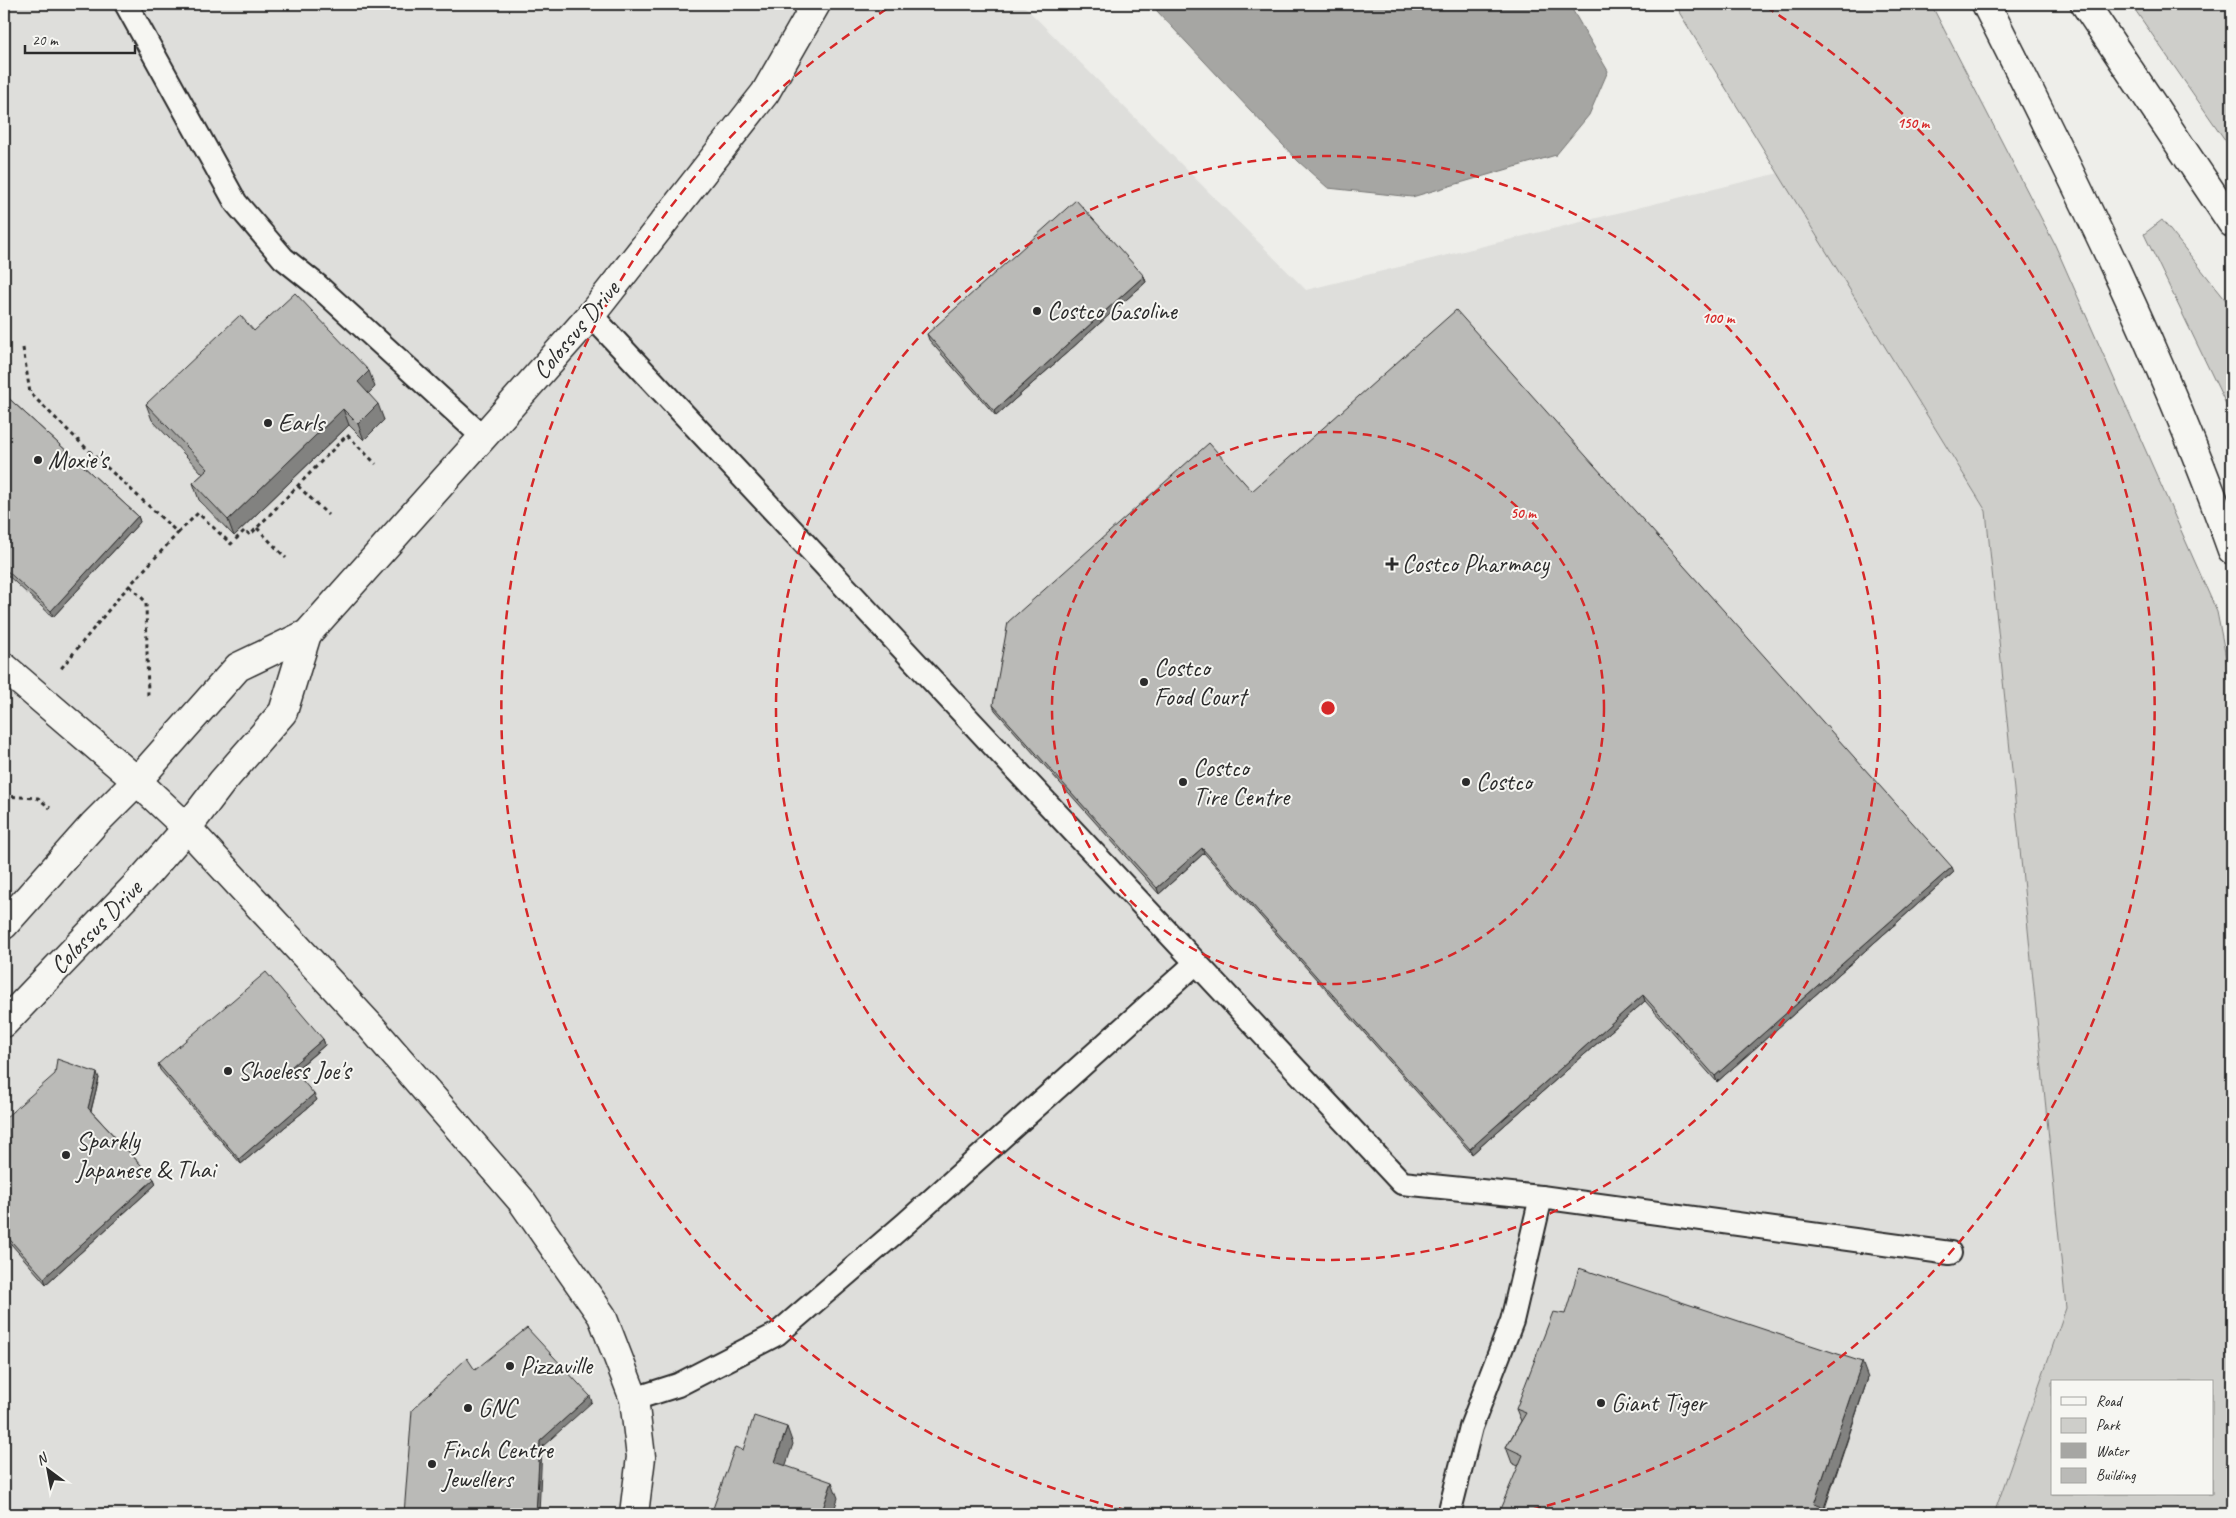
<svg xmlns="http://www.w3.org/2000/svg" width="2236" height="1518" font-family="Caveat,sans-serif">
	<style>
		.built { fill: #dededb }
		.green { fill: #cececa; stroke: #7c7c7a; fill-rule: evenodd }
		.water { fill: #a6a6a3; stroke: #757573 }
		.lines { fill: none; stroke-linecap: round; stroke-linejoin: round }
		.service-casing { stroke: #2b2b2b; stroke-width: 26 }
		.minor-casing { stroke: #2b2b2b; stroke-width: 31 }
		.tertiary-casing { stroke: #2b2b2b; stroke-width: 31 }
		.motorway-casing { stroke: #2b2b2b; stroke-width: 31 }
		.path { stroke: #2b2b2b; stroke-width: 3; stroke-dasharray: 4 4; stroke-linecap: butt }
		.service { stroke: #f6f6f2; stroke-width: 22 }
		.minor { stroke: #f6f6f2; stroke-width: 28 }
		.tertiary { stroke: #f6f6f2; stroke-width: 28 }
		.motorway { stroke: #f6f6f2; stroke-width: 28 }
		.wall { fill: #a0a09d; stroke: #2b2b2b }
		.shaded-wall { fill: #828280; stroke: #2b2b2b }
		.building { fill: #babab7; stroke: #2b2b2b }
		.ring { fill: none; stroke: #d62828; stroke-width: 2.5; stroke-dasharray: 9 6 }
		.poi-dot { fill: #2b2b2b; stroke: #f6f6f2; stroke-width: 2 }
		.labels { text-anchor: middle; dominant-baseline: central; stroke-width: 4; stroke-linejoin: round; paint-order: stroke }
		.poi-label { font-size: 25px; fill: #2b2b2b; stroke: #f6f6f2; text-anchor: start }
		.street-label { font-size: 25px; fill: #2b2b2b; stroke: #f6f6f2 }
		.centre { fill: #d62828; stroke: #f6f6f2; stroke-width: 2.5 }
		.ring-label { font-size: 15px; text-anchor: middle; font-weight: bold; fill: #d62828; stroke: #f6f6f2; stroke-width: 4; stroke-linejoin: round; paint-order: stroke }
	</style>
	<rect width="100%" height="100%" fill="#eeeeea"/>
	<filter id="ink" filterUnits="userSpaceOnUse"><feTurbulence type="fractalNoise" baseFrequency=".02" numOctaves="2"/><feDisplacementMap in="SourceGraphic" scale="10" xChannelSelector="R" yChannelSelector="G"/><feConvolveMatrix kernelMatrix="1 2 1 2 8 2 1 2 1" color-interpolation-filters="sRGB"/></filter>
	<g filter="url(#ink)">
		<path class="built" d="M4,4H1022L1306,290L1779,173L1986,511L2066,1308L1994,1514H4Z"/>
		<g class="green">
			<path d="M1674,4H1931L2055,245L2217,612L2232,688V1514H1994L2066,1308L1986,511ZM2052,1382H2212V1494H2052Z"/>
			<path d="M2131,4H2232V150Z"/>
			<path d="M2162,220L2232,308V423L2226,404L2144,234Z"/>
		</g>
		<path class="water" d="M1154,4H1569L1608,71L1589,115L1556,155L1412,197L1328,188L1298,161L1157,11Z"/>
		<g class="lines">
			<g class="service-casing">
				<g id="service">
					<path d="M126,4L236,203L283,258L318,286L483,437"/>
					<path d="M591,315L1402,1183L1541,1197L1950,1253"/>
					<path d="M634,1399L678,1385L777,1334L906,1223L1196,963"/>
					<path d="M1449,1514L1471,1427L1512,1321L1541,1197"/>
				</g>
			</g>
			<g class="minor-casing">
				<path id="minor" d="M4,667L137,781L187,828L372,1028L521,1200L602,1316L634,1399L641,1457L634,1514"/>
			</g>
			<g class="tertiary-casing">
				<g id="tertiary">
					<path d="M4,925L93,825L137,781L238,667L307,634L483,437L591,315L765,93L816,4"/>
					<path d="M4,1023L145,876L187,828L222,782L283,712L307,634"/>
				</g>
			</g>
			<g class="motorway-casing">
				<g id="motorway">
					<path d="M1986,4C2076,182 2165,362 2232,550"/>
					<path d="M2085,4L2232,223"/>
				</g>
			</g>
			<g class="path">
				<path d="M23,348L30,393L87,449L178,533L120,596L59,671"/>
				<path d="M298,486L328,515"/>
				<path d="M257,528L286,558"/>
				<path d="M178,533L198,513L231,544L245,530L250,535L347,435L376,464"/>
				<path d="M130,586L146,602L148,698"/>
				<path d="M4,796L38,798L50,808"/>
			</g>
			<use href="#service" class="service"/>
			<use href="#minor" class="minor"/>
			<use href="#tertiary" class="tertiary"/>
			<use href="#motorway" class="motorway"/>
		</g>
		<g class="wall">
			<path d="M1144,276L1146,282L996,416L929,340L927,334Z"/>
			<path d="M254,331L375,387L368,393L384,420L364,440L349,425L234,536L199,500L193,483L203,474L152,420L146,404Z"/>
			<path d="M4,394L138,516L140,522L53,617L4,572Z"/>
			<path d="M1252,491L1954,872L1717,1082L1645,1001L1472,1154L1204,853L1159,894L995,710L993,705Z"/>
			<path d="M323,1039L325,1045L295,1071L317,1100L241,1164L160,1070L158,1064Z"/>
			<path d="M99,1078L91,1111L154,1179L156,1184L46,1284L4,1236V1119Z"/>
			<path d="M1868,1378L1825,1508L1518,1466L1512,1463L1506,1447L1521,1421L1516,1409Z"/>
		</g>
		<g class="shaded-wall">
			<path d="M1144,276L1146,282L996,416L994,411Z"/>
			<path d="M369,371L375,387L364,398L358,382Z"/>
			<path d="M378,404L384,420L364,440L358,424Z"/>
			<path d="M343,409L349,425L234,536L228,520Z"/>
			<path d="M138,516L140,522L53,617L51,611Z"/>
			<path d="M1202,848L1204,853L1159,894L1157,888Z"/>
			<path d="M1952,867L1954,872L1717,1082L1715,1076Z"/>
			<path d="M1643,995L1645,1001L1472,1154L1470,1149Z"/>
			<path d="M323,1039L325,1045L293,1072L291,1067Z"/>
			<path d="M97,1073L99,1078L90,1114L88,1108Z"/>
			<path d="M314,1094L317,1100L241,1164L239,1159Z"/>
			<path d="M154,1179L156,1184L46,1284L44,1278Z"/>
			<path d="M1862,1362L1868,1378L1822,1514L1814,1504Z"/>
			<path d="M590,1396L592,1402L542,1447L539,1514H536L540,1441Z"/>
			<path d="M787,1427L793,1444L781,1479L775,1462Z"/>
			<path d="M832,1482L838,1498L833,1514H821Z"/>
		</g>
		<g class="building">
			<path d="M1076,200L1144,276L994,411L927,334Z"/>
			<path d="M295,293L369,371L358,382L378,404L358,424L343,409L228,520L193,483L208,469L146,404L240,315L254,331Z"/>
			<path d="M1456,310L1952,867L1715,1076L1643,995L1470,1149L1202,848L1157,888L993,705L1008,622L1209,443L1252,491Z"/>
			<path d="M4,394L138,516L51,611L4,568Z"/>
			<path d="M266,972L323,1039L291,1067L314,1094L239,1159L158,1064Z"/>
			<path d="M57,1059L97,1073L88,1108L154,1179L44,1278L4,1233V1119L55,1074Z"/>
			<path d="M1579,1268L1862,1362L1814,1504L1843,1514H1498L1523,1455L1506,1447L1526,1413L1516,1409L1553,1312L1565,1314Z"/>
			<path d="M527,1328L590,1396L540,1441L536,1514H404L412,1410L467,1358L475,1370Z"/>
			<path d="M754,1416L787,1427L775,1462L832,1482L821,1514H711L735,1447L743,1450Z"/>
		</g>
	</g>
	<g class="ring">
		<circle cx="1328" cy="708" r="276"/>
		<circle cx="1328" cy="708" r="552"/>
		<path d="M1142 1514A827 827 0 0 1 890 7M1766 7A827 827 0 0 1 1514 1514"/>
	</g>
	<g class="poi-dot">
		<circle cx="1037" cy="311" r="5"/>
		<circle cx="268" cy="423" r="5"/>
		<circle cx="38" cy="460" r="5"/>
		<path d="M1389.5 556.5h5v5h5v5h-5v5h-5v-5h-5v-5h5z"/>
		<circle cx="1144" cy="682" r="5"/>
		<circle cx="1183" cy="782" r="5"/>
		<circle cx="1466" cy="782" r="5"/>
		<circle cx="228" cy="1071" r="5"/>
		<circle cx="66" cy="1155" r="5"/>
		<circle cx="510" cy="1366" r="5"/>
		<circle cx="1601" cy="1403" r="5"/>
		<circle cx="468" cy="1408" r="5"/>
		<circle cx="432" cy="1464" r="5"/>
	</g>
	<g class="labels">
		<g class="poi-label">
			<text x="1047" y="311">Costco Gasoline</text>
			<text x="278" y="423">Earls</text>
			<text x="48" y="460">Moxie's</text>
			<text x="1402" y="564">Costco Pharmacy</text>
			<text x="1154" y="668">Costco<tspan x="1154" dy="29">Food Court</tspan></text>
			<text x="1193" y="768">Costco<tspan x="1193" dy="29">Tire Centre</tspan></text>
			<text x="1476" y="782">Costco</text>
			<text x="238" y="1071">Shoeless Joe's</text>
			<text x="76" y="1141">Sparkly<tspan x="76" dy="29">Japanese &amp; Thai</tspan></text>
			<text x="520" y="1366">Pizzaville</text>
			<text x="1611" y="1403">Giant Tiger</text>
			<text x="478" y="1408">GNC</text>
			<text x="442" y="1450">Finch Centre<tspan x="442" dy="29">Jewellers</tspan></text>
		</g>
		<g class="street-label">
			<text transform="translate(576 330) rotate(-50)">Colossus Drive</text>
			<text transform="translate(96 927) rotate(-46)">Colossus Drive</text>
		</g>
	</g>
	<circle cx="1328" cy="708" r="8" class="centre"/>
	<g class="ring-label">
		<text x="1913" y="128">150 m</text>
		<text x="1718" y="323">100 m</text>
		<text x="1523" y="518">50 m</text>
	</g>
	<rect width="2236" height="1518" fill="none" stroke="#f6f6f2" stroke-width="20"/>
	<rect x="10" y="10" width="2216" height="1498" fill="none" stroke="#2b2b2b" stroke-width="2" filter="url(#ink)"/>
	<rect x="2051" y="1380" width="162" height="115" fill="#f6f6f2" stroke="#a5a5a2"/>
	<rect x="2061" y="1397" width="25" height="8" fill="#f6f6f2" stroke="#a5a5a2"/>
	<text x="2096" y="1406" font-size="15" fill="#2b2b2b">Road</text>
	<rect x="2061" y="1418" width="25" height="15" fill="#cececa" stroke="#a5a5a2"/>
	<text x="2096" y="1430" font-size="15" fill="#2b2b2b">Park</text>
	<rect x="2061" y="1443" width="25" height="15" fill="#a6a6a3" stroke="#a5a5a2"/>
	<text x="2096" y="1456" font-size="15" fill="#2b2b2b">Water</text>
	<rect x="2061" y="1468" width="25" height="15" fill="#babab7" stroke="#a5a5a2"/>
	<text x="2096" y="1480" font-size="15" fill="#2b2b2b">Building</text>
	<g transform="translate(48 1470) rotate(328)" stroke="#f6f6f2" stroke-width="4" paint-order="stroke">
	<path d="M0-4L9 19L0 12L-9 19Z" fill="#2b2b2b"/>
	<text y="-8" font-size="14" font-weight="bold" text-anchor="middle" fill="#2b2b2b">N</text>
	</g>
	<path d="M25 45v8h110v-8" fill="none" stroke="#2b2b2b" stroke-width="2.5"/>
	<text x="32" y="45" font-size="15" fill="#2b2b2b" stroke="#f6f6f2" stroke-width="4" paint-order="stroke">20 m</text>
</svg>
